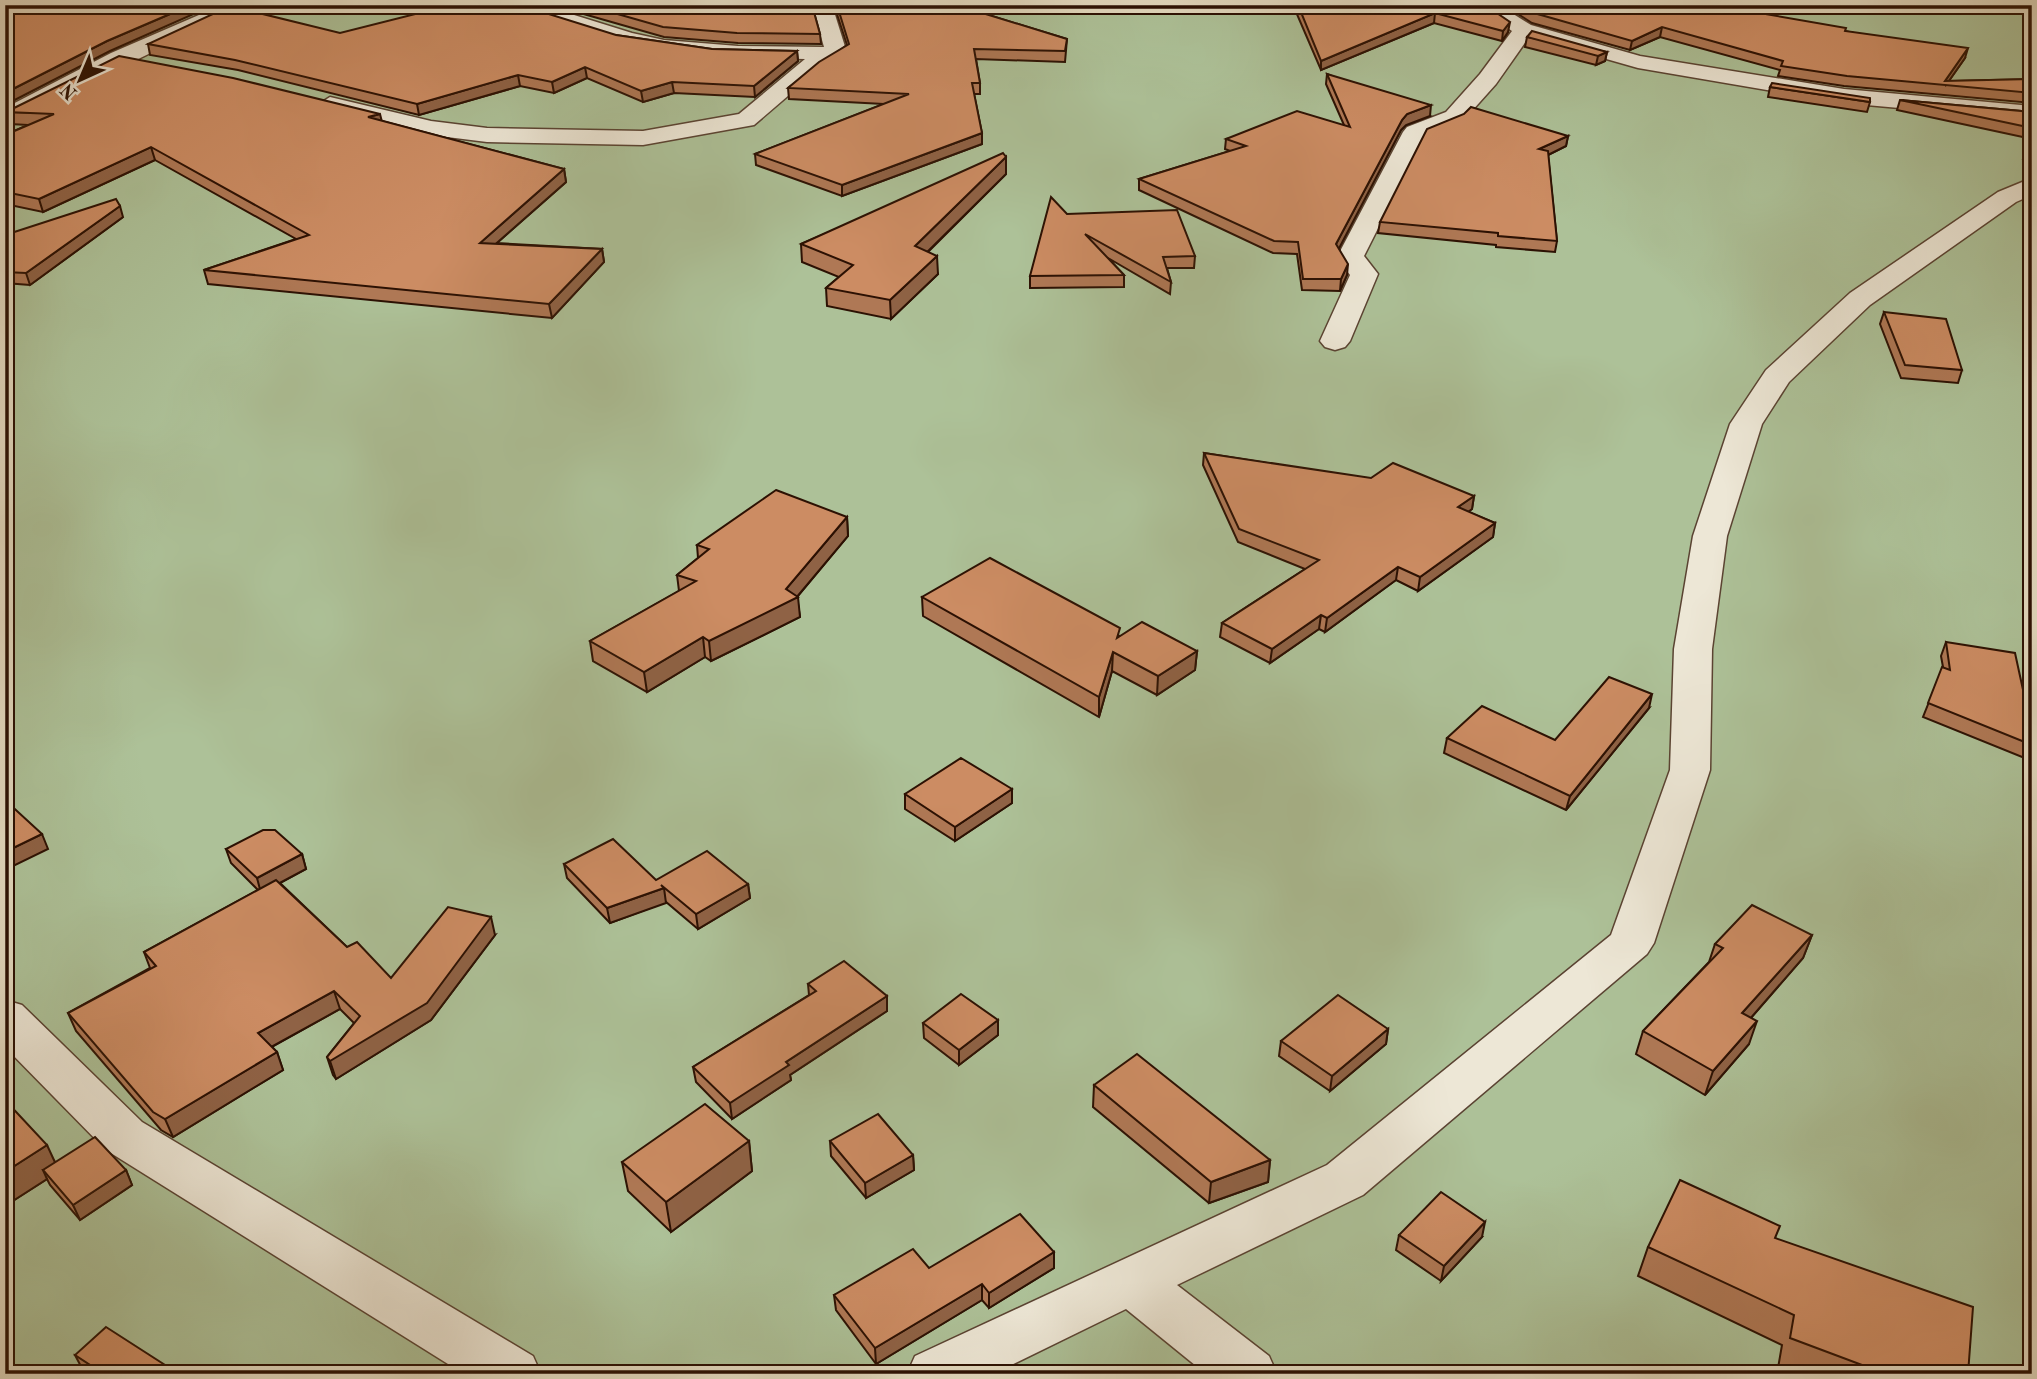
<svg xmlns="http://www.w3.org/2000/svg" width="2037" height="1379" font-family="'Old Standard TT',serif">
	<style>
		.green { fill: #adc198; stroke: #6c694e; stroke-width: 2 }
		.lines { fill: none; stroke-linecap: round; stroke-linejoin: round }
		.street-casing { stroke: #5a4332; stroke-width: 3 }
		.street { fill: #ede7d6; fill-rule: evenodd }
		.wall { fill: #af7855; stroke: #2c1103; stroke-width: 2 }
		.shaded-wall { fill: #8f6245; stroke: #2c1103; stroke-width: 2 }
		.building { fill: #cc8c63; stroke: #2c1103; stroke-width: 2 }
	</style>
	<rect width="100%" height="100%" fill="#e3dac0"/>
	<filter id="stains"><feTurbulence type="fractalNoise" baseFrequency=".00286" numOctaves="4"/><feColorMatrix values="0 0 0 0 .2 0 0 0 0 .09 0 0 0 0 .02 0 0 0 .5 -.17"/></filter>
	<radialGradient id="worn" r=".72"><stop offset=".6" stop-color="#630" stop-opacity="0"/><stop offset="1" stop-color="#630" stop-opacity=".3"/></radialGradient>
	<rect class="green" x="5" y="5" width="2027" height="1369"/>
	<g class="lines">
		<g class="street-casing">
			<g id="street">
				<path d="M222,5H249L5,124V108L111,53Z"/>
				<path d="M507,5H542L632,33L664,40L738,46L824,47L812,5H832L847,53L818,70L754,125L643,145L487,142L431,135L322,109L319,104L330,97L431,121L487,128L643,131L739,114L805,59L713,57L664,52L618,43L510,9Z"/>
				<path d="M1475,5H1499L1531,25L1640,56L1844,89L2032,106V120L1844,103L1638,68L1529,37L1496,84L1462,122L1424,137L1364,256L1378,274L1350,341L1345,347L1335,350L1325,347L1320,341L1350,275L1337,257L1403,132L1407,127L1446,112L1480,74L1512,31Z"/>
				<path d="M2032,178V195L2016,202L1870,305L1789,382L1762,424L1727,536L1712,649L1710,770L1654,943L1647,954L1363,1195L1177,1285L1269,1356L1277,1374H1206L1126,1309L993,1374H907L915,1356L1327,1165L1611,935L1670,770L1674,649L1693,536L1730,424L1766,370L1850,293L1998,192Z"/>
				<path d="M5,1000L22,1005L142,1122L533,1356L541,1374H464L106,1150L5,1047Z"/>
			</g>
		</g>
		<use href="#street" class="street"/>
	</g>
	<g class="wall">
		<path d="M552,5H812L820,34L821,44L738,43L664,37Z"/>
		<path d="M834,5H981L979,12L1067,39L1065,62L976,59L980,83V94H974L982,133V144L842,196L756,165L755,154L884,104L789,99L788,88L847,45Z"/>
		<path d="M1293,5H1485L1508,32L1502,41L1434,23L1321,70Z"/>
		<path d="M1504,5H1713L1845,31L1965,58L1949,81L2032,79V103L1844,86L1778,76L1780,70L1660,37L1630,50L1532,23Z"/>
		<path d="M340,33L616,35L712,49L797,51L798,61L755,97L674,93L643,102L587,78L554,93L520,86L419,115L238,70L150,55L148,44Z"/>
		<path d="M1527,37L1607,52L1605,61L1596,65L1525,47Z"/>
		<path d="M1327,74L1430,116L1406,125L1401,130L1339,248L1347,275L1340,291L1302,290L1297,254L1273,253L1139,190V179L1230,151L1225,149L1226,139L1344,125L1326,84Z"/>
		<path d="M1770,87L1870,102L1867,112L1768,97Z"/>
		<path d="M1900,100L2032,112V139L1897,110Z"/>
		<path d="M6,112L382,121L564,169L566,182L497,243L602,249L604,262L552,318L208,284L204,270L296,239L155,160L43,212L5,204V135L28,125L10,124Z"/>
		<path d="M1568,136L1566,146L1548,155L1557,241L1555,252L1496,247V245L1378,233L1380,222Z"/>
		<path d="M2032,145V162L2023,159L2026,149Z"/>
		<path d="M1006,157V174L928,252L938,274L891,319L827,306L826,288L839,277L802,262L801,244Z"/>
		<path d="M1067,214L1195,256L1194,268H1167L1171,282L1170,294L1108,258L1124,275V287L1030,288V276Z"/>
		<path d="M123,217L30,285L5,283V235Z"/>
		<path d="M1884,312L1962,370L1958,383L1901,378L1880,324Z"/>
		<path d="M1204,453L1474,496L1472,509L1468,512L1495,523L1493,537L1418,591L1396,580L1325,632L1319,629L1270,663L1220,637L1222,623L1305,569L1238,542L1203,465Z"/>
		<path d="M847,517L848,536L797,597L800,617L711,661L705,657L647,692L593,661L590,641L679,591L677,575L698,558L697,545Z"/>
		<path d="M922,597L1197,651L1195,670L1157,695L1112,671L1099,717L923,616Z"/>
		<path d="M1946,642L2025,699L2032,702V761L1923,717L1943,667L1941,656Z"/>
		<path d="M1649,708L1566,810L1444,753L1447,738L1555,740Z"/>
		<path d="M1012,789V803L955,841L905,809V794Z"/>
		<path d="M226,849L302,854L306,869L280,883L347,947L391,978L495,935L431,1020L336,1079L333,1075L327,1057L354,1023L340,1009L272,1047L277,1052L283,1070L173,1137L161,1130L76,1031L68,1013L150,968L144,952L258,890L231,863Z"/>
		<path d="M564,864L656,880L748,884L750,898L698,929L666,902L610,923L567,878Z"/>
		<path d="M1812,935L1803,958L1751,1018L1749,1044L1705,1095L1636,1054L1643,1031L1709,962L1715,944Z"/>
		<path d="M808,984L887,996V1011L790,1075L791,1080L732,1119L696,1082L693,1067L809,995Z"/>
		<path d="M998,1020V1035L959,1065L924,1038L923,1023Z"/>
		<path d="M1388,1029L1386,1044L1330,1091L1279,1056L1281,1041Z"/>
		<path d="M1094,1085L1270,1160L1268,1182L1209,1203L1093,1107Z"/>
		<path d="M5,1100L55,1162L126,1170L132,1185L80,1220L50,1185L47,1179L5,1206Z"/>
		<path d="M749,1141L752,1171L671,1232L628,1191L622,1162Z"/>
		<path d="M830,1141L913,1155L914,1170L866,1198L831,1156Z"/>
		<path d="M1399,1235L1482,1237L1441,1281L1396,1250Z"/>
		<path d="M1775,1238L1968,1374H1794L1778,1368L1782,1345L1638,1276L1648,1247Z"/>
		<path d="M1054,1252V1268L989,1308L982,1300L876,1364L836,1310L834,1295L929,1268Z"/>
		<path d="M75,1355L179,1374H85Z"/>
	</g>
	<g class="shaded-wall">
		<path d="M191,5H204L205,9L110,51L5,105V93L107,41Z"/>
		<path d="M1435,13L1434,23L1321,70V61Z"/>
		<path d="M1510,22L1508,32L1502,41L1503,31Z"/>
		<path d="M1662,27L1660,37L1630,50L1632,41Z"/>
		<path d="M1968,48L1965,58L1946,85L1945,81Z"/>
		<path d="M797,51L798,61L755,97L754,86Z"/>
		<path d="M1607,52L1605,61L1596,65L1598,56Z"/>
		<path d="M585,67L587,78L554,93L552,82Z"/>
		<path d="M518,75L520,86L419,115L417,104Z"/>
		<path d="M672,82L674,93L643,102L641,91Z"/>
		<path d="M1431,105L1430,116L1406,125L1401,130L1335,256L1336,244L1402,120L1407,114Z"/>
		<path d="M380,114L383,126L368,117Z"/>
		<path d="M982,133V144L842,196V185Z"/>
		<path d="M1568,136L1566,146L1538,160L1539,149Z"/>
		<path d="M151,147L155,160L43,212L39,199Z"/>
		<path d="M1006,157V174L915,264V246Z"/>
		<path d="M564,169L566,182L482,256L480,243Z"/>
		<path d="M120,206L123,217L30,285L26,273Z"/>
		<path d="M602,249L604,262L552,318L549,304Z"/>
		<path d="M937,256L938,274L891,319L890,300Z"/>
		<path d="M1348,264L1347,275L1340,291L1341,279Z"/>
		<path d="M1474,496L1472,509L1456,521L1458,507Z"/>
		<path d="M847,517L848,536L796,598L798,597L800,617L711,661L709,641L786,589Z"/>
		<path d="M1495,523L1493,537L1418,591L1420,577Z"/>
		<path d="M1398,567L1396,580L1325,632L1327,618Z"/>
		<path d="M1321,615L1319,629L1270,663L1272,649Z"/>
		<path d="M703,637L705,657L647,692L644,672Z"/>
		<path d="M1197,651L1195,670L1157,695L1158,676Z"/>
		<path d="M1113,652L1112,671L1099,717V697Z"/>
		<path d="M1652,694L1649,708L1566,810L1570,796Z"/>
		<path d="M1012,789V803L955,841V827Z"/>
		<path d="M42,834L48,849L5,870V852Z"/>
		<path d="M302,854L306,869L261,893L257,878Z"/>
		<path d="M748,884L750,898L698,929L696,914Z"/>
		<path d="M664,888L666,903L610,923L607,908Z"/>
		<path d="M491,917L495,935L431,1020L336,1079L330,1061Z"/>
		<path d="M1812,935L1803,958L1735,1036L1742,1013Z"/>
		<path d="M334,991L340,1009L264,1051L258,1033Z"/>
		<path d="M887,996V1011L790,1075L791,1080L732,1119L730,1103L786,1062Z"/>
		<path d="M998,1020V1035L959,1065V1050Z"/>
		<path d="M1757,1021L1749,1044L1705,1095L1713,1071Z"/>
		<path d="M1388,1029L1386,1044L1330,1091L1332,1076Z"/>
		<path d="M277,1052L283,1070L173,1137L165,1119Z"/>
		<path d="M749,1141L752,1171L671,1232L666,1202Z"/>
		<path d="M47,1145L59,1171L43,1170L47,1179L5,1206V1172Z"/>
		<path d="M913,1155L914,1170L866,1198L865,1183Z"/>
		<path d="M1270,1160L1268,1182L1209,1203L1211,1182Z"/>
		<path d="M126,1170L132,1185L80,1220L73,1205Z"/>
		<path d="M1485,1222L1482,1237L1441,1281L1444,1266Z"/>
		<path d="M1054,1252V1268L989,1308V1293Z"/>
		<path d="M982,1284V1300L876,1364L875,1348Z"/>
	</g>
	<g class="building">
		<path d="M5,5H191L107,41L5,93Z"/>
		<path d="M451,5H520L616,35L712,49L797,51L754,86L672,82L641,91L585,67L552,82L518,75L417,104L235,60L148,44L230,6L340,33Z"/>
		<path d="M586,5H812L820,34L737,33L663,27Z"/>
		<path d="M837,5H978L976,11L1067,39L1065,51L974,49L980,83H972L982,133L842,185L755,154L909,94L788,88L819,62L849,44Z"/>
		<path d="M1298,5H1485L1510,22L1503,31L1435,13L1321,61Z"/>
		<path d="M1521,5H1713L1846,28L1845,31L1968,48L1945,81L2032,79V93L1847,76L1781,66L1783,61L1662,27L1632,41L1534,13Z"/>
		<path d="M1532,31L1607,52L1598,56L1527,37Z"/>
		<path d="M119,56L233,78L380,114L368,117L564,169L480,243L602,249L549,304L204,270L309,235L151,147L39,199L5,192V135L54,114L6,112Z"/>
		<path d="M1327,74L1431,105L1407,114L1402,120L1336,244L1348,264L1341,279H1303L1298,242L1274,241L1139,179L1246,146L1226,139L1297,111L1350,127Z"/>
		<path d="M1772,83L1870,98V102L1770,87Z"/>
		<path d="M1900,100L2032,112V128Z"/>
		<path d="M1471,107L1568,136L1539,149L1548,151L1557,241L1498,236V233L1380,222L1427,129L1464,114Z"/>
		<path d="M1003,153L1006,157L915,246L937,256L890,300L826,288L853,265L801,244Z"/>
		<path d="M1051,197L1067,214L1177,210L1195,256L1163,257L1171,282L1085,234L1124,275L1030,276Z"/>
		<path d="M116,199L120,206L26,273L5,272V235Z"/>
		<path d="M1884,312L1946,319L1962,370L1905,365Z"/>
		<path d="M1204,453L1371,478L1393,463L1474,496L1458,507L1495,523L1420,577L1398,567L1327,618L1321,615L1272,649L1222,623L1319,560L1239,529Z"/>
		<path d="M776,490L847,517L786,589L798,597L709,641L703,637L644,672L590,641L696,581L677,575L709,549L697,545Z"/>
		<path d="M990,558L1120,628L1117,638L1142,622L1197,651L1158,676L1113,652L1099,697L922,597Z"/>
		<path d="M1946,642L2015,653L2025,699L2032,702V745L1928,703L1942,667L1950,670Z"/>
		<path d="M1609,677L1652,694L1570,796L1447,738L1482,706L1555,740Z"/>
		<path d="M961,758L1012,789L955,827L905,794Z"/>
		<path d="M5,800L42,834L5,852Z"/>
		<path d="M263,830H275L302,854L257,878L226,849Z"/>
		<path d="M613,839L656,880L707,851L748,884L696,914L661,885L664,888L607,908L564,864Z"/>
		<path d="M276,880L347,947L357,942L391,978L448,907L491,917L427,1003L330,1061L327,1057L360,1016L334,991L258,1033L277,1052L165,1119L153,1112L68,1013L156,966L144,952Z"/>
		<path d="M1752,905L1812,935L1742,1013L1757,1021L1713,1071L1643,1031L1723,948L1715,944Z"/>
		<path d="M844,961L887,996L786,1062L789,1065L730,1103L693,1067L816,991L808,984Z"/>
		<path d="M961,994L998,1020L959,1050L923,1023Z"/>
		<path d="M1338,995L1388,1029L1332,1076L1281,1041Z"/>
		<path d="M1137,1054L1270,1160L1211,1182L1094,1085Z"/>
		<path d="M5,1100L47,1145L5,1172Z"/>
		<path d="M705,1104L749,1141L666,1202L622,1162Z"/>
		<path d="M878,1114L913,1155L865,1183L830,1141Z"/>
		<path d="M95,1137L126,1170L73,1205L43,1170Z"/>
		<path d="M1680,1180L1780,1226L1775,1238L1973,1307L1968,1374H1886L1790,1338L1794,1315L1648,1247Z"/>
		<path d="M1441,1192L1485,1222L1444,1266L1399,1235Z"/>
		<path d="M1020,1214L1054,1252L989,1293L982,1284L875,1348L834,1295L913,1249L929,1268Z"/>
		<path d="M106,1327L179,1374H104L75,1355Z"/>
	</g>
	<rect width="2037" height="1379" fill="none" stroke="#e3dac0" stroke-width="28"/>
	<rect x="7" y="7" width="2023" height="1365" fill="none" stroke="#2c1103" stroke-width="3.5"/>
	<rect x="14" y="14" width="2009" height="1351" fill="none" stroke="#2c1103" stroke-width="2"/>
	<g transform="translate(80 80) rotate(224)" stroke="#ede7d6" stroke-width="5" paint-order="stroke">
	<path d="M0-5L12 26L0 18L-12 26Z" fill="#2c1103"/>
	<text y="-10" font-size="19" font-weight="bold" text-anchor="middle" fill="#2c1103">N</text>
	</g>
	<rect width="100%" height="100%" filter="url(#stains)"/>
	<rect width="100%" height="100%" fill="url(#worn)"/>
</svg>
